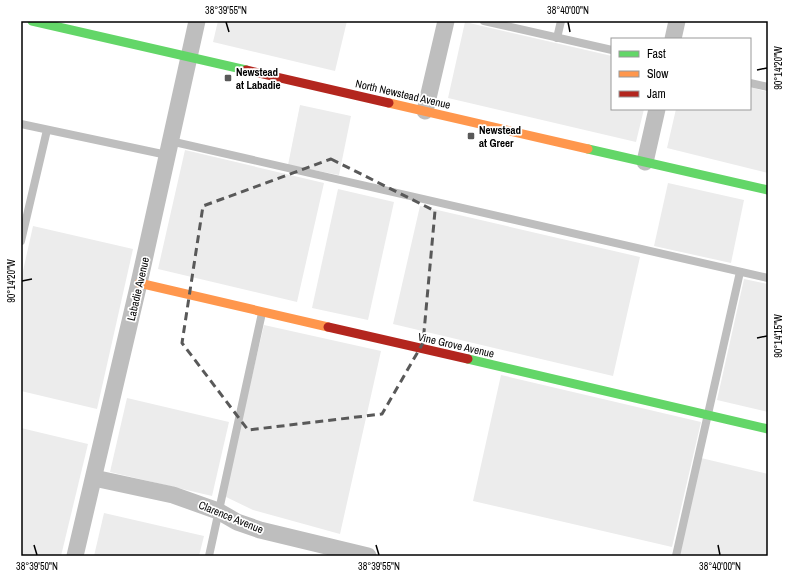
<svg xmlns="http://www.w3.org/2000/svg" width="789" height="577" font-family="'Archivo Narrow',sans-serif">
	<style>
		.green { fill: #ececec }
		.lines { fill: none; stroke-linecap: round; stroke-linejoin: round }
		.lane { stroke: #bebebe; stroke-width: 8 }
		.street { stroke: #bebebe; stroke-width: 17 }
		.fast { stroke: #63d668; stroke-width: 9 }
		.slow { stroke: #ff974d; stroke-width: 9 }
		.jam { stroke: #b3261e; stroke-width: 9 }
		.marked { fill: none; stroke: #595959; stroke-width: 3; stroke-dasharray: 8 5; stroke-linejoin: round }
		.ticks { fill: none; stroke: #000; stroke-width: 1.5 }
		.poi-dot { fill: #595959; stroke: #fff; stroke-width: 1.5 }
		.labels { text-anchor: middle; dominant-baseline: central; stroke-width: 3.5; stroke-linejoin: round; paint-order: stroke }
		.poi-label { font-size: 11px; font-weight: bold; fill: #000; stroke: #fff; text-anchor: start }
		.street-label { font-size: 11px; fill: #000; stroke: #fff }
		.neatline { fill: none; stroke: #000; stroke-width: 1.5 }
		.ticks-label { font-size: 10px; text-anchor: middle; fill: #000 }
	</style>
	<rect width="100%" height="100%" fill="#fff"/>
	<g class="green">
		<path d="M218,21H347L335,71L213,42Z"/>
		<path d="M465,22L612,56V109H644L636,142L448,98Z"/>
		<path d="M750,87L768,92V173L667,148L676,109H750Z"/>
		<path d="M300,105L351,116L339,175L288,165Z"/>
		<path d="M185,150L324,183L297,302L158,269Z"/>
		<path d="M668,183L744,200L731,263L654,246Z"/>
		<path d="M338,189L394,202L368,320L312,308Z"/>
		<path d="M420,206L640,257L613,376L393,324Z"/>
		<path d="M33,226L133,249L97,409L21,391V280Z"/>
		<path d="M744,279L768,284V412L717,400Z"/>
		<path d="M264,325L381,351L340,534L253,510L224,496Z"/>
		<path d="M501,375L701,422L672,547L473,501Z"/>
		<path d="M127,398L229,422L212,496L110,472Z"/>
		<path d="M21,428L88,444L61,556H21Z"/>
		<path d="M701,458L768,474L767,556H678Z"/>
		<path d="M104,513L204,536L199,556H94Z"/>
	</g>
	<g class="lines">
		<g class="lane">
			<path d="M484,21L612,50"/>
			<path d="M557,38L561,21"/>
			<path d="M750,83L768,87"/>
			<path d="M21,124L167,155"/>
			<path d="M170,141L768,278"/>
			<path d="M21,241L47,130"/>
			<path d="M209,556L262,313"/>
			<path d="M676,556L740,272"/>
		</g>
		<g class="street">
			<path d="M673,39L677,21"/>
			<path d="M425,111L446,21"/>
			<path d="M645,162L657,109"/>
			<path d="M94,478L173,495L218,511L237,522L260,530L368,556"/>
			<path d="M75,556L139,283L197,21"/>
		</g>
		<g class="fast">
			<path d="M32,21L246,70"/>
			<path d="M588,149L768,190"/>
			<path d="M468,359L768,429"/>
		</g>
		<g class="slow">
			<path d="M389,103L588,149"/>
			<path d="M139,283L328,327"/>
		</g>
		<g class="jam">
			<path d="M246,70L389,103"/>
			<path d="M328,327L468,359"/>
		</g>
	</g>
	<path class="marked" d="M331,159L435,211L423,343L382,414L248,430L182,343L203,206Z"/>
	<path class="ticks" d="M226,22L229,32M568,22L570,32M757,70L767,68M22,281L32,279M757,338L767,336M34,545L37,555M376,545L379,555M718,545L720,555"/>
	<g class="poi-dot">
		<rect x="224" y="74" width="8" height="8" rx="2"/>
		<rect x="467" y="132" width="8" height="8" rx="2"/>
	</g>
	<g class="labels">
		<g class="poi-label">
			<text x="236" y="72">Newstead<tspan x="236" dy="13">at Labadie</tspan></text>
			<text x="479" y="130">Newstead<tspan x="479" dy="13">at Greer</tspan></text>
		</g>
		<g class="street-label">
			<text transform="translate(403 94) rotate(13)">North Newstead Avenue</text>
			<text transform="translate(138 289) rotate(-77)">Labadie Avenue</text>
			<text transform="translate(456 345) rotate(13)">Vine Grove Avenue</text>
			<text transform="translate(231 517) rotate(22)">Clarence Avenue</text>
		</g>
	</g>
	<rect width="789" height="577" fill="none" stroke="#ffffff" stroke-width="44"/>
	<rect x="611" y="38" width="140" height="72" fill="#ffffff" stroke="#999999"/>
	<rect x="619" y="51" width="20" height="6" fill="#63d668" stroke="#999999"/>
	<text x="647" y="58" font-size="12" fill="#000000">Fast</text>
	<rect x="619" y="71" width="20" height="6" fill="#ff974d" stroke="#999999"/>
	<text x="647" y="78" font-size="12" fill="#000000">Slow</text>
	<rect x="619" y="91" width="20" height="6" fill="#b3261e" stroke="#999999"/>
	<text x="647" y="98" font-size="12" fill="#000000">Jam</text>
	<rect x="22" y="22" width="745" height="533" class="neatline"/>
	<g class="ticks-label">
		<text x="226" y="14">38°39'55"N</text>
		<text x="568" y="14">38°40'00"N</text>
		<text transform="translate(778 68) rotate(-90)" y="4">90°14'20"W</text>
		<text transform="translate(11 281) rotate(-90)" y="4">90°14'20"W</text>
		<text transform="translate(778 336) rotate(-90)" y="4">90°14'15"W</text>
		<text x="37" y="570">38°39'50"N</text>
		<text x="379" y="570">38°39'55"N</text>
		<text x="720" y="570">38°40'00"N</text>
	</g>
</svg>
